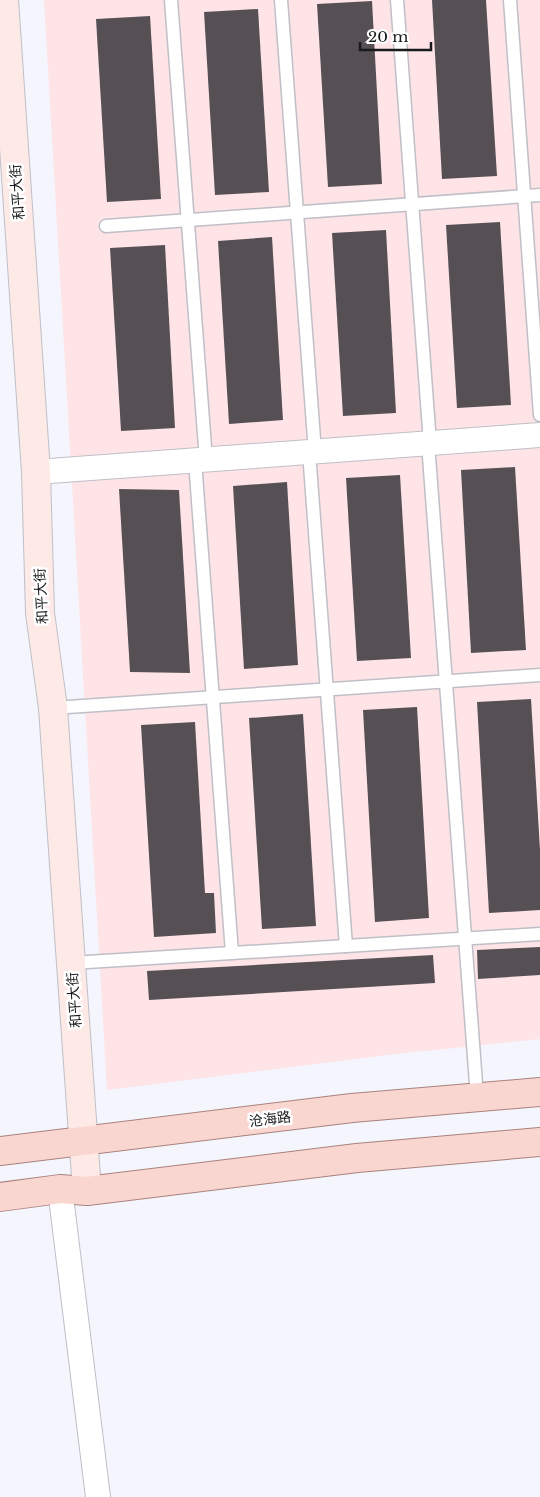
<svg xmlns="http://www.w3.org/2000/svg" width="540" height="1497" font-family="'Libre Baskerville','Noto Sans SC',serif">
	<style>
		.commercial { fill: #fee4e7 }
		.building { fill: #565055 }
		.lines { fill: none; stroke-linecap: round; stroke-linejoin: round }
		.lane-casing { stroke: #bfbfc7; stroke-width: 15 }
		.street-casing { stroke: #bfbfc7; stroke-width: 26 }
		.secondary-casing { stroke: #bfbfc7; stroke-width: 30 }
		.primary-casing { stroke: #a9827c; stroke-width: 30 }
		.lane { stroke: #fff; stroke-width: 12 }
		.street { stroke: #fff; stroke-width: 24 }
		.secondary { stroke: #fdeae7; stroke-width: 28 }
		.primary { stroke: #fad6d0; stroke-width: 28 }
		.labels { text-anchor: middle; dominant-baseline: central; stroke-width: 5; stroke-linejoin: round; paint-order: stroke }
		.street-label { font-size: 14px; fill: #191a1c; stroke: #fff }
	</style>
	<rect width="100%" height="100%" fill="#f4f5fd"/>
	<path class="commercial" d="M44,0H540V1039L396,1054L107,1090Z"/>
	<g class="building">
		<path d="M432,0H486L497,176L442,179Z"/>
		<path d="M372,1L382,184L328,187L317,4Z"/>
		<path d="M258,9L269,192L215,195L204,12Z"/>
		<path d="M150,16L161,199L107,202L96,19Z"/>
		<path d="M500,222L511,405L457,408L446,225Z"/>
		<path d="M386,230L396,413L343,416L332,233Z"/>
		<path d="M272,237L283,420L229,424L218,241Z"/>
		<path d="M165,245L175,428L121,431L110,248Z"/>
		<path d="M515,467L526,650L471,653L461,470Z"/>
		<path d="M400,475L411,658L357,661L346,478Z"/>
		<path d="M287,482L298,665L244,669L233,486Z"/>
		<path d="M119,489L179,490L190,673L130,672Z"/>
		<path d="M531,699L540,850V910L489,913L477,702Z"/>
		<path d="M417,707L429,918L375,922L363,710Z"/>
		<path d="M303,714L316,926L262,929L249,718Z"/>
		<path d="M195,722L205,893H214L216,933L154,937L141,725Z"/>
		<path d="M540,947V975L478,979L477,950Z"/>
		<path d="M433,955L435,983L149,1000L147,971Z"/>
	</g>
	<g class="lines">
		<g class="lane-casing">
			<g id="lane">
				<path d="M171,0L206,460"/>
				<path d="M281,0L315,452"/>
				<path d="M397,0L430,443"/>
				<path d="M510,0L540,415"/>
				<path d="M106,226L540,195"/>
				<path d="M428,443L477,1097"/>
				<path d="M309,452L346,946"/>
				<path d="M195,461L232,953"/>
				<path d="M53,708L540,675"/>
				<path d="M71,963L540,934"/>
			</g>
		</g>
		<g class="street-casing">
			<g id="street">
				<path d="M36,472L540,435"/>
				<path d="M60,1189L98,1497"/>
			</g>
		</g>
		<g class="secondary-casing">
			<path id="secondary" d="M4,0L36,472L40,613L53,708L87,1191"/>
		</g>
		<g class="primary-casing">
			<g id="primary">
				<path d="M0,1151L352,1108L540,1092"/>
				<path d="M0,1197L60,1189L87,1191L357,1158L540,1142"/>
			</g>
		</g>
		<use href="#lane" class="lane"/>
		<use href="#street" class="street"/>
		<use href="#secondary" class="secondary"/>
		<use href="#primary" class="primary"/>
	</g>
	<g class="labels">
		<g class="street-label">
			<text transform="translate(17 192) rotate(-94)">和平大街</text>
			<text transform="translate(41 596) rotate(-93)">和平大街</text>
			<text transform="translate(74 1000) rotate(-94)">和平大街</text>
			<text transform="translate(270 1119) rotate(-7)">沧海路</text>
		</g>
	</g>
	<path d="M360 42v8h71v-8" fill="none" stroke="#191a1c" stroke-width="2.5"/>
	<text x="368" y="42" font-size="15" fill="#191a1c" stroke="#ffffff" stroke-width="4" paint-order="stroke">20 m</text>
</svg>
